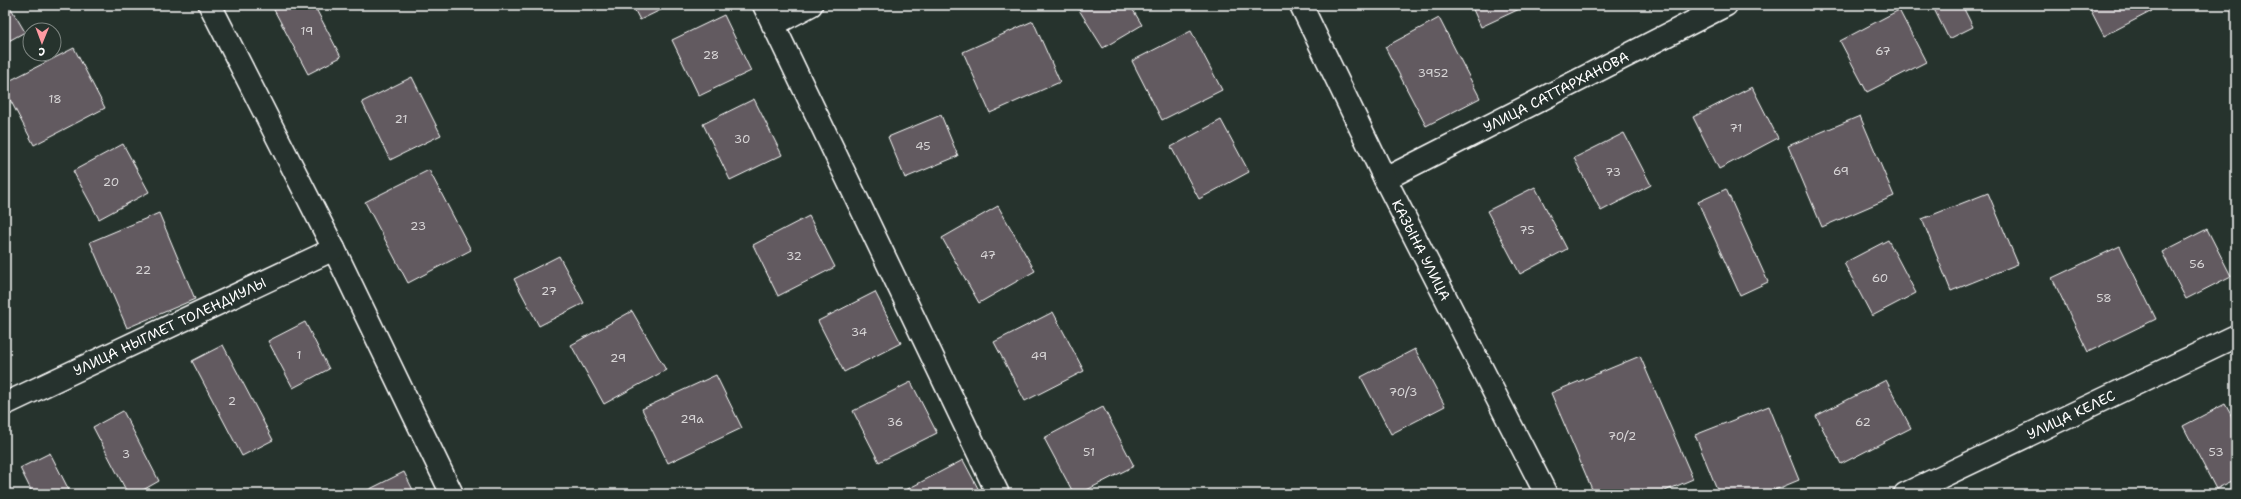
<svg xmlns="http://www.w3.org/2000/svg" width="2241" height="499" font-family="'Shantell Sans',sans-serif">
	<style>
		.building { fill: #625a60; stroke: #fff }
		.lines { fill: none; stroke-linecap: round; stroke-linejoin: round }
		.minor-casing { stroke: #fff; stroke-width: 25 }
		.tertiary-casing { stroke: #fff; stroke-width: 25 }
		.minor { stroke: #26332d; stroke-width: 22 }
		.tertiary { stroke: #26332d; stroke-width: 22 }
		.labels { text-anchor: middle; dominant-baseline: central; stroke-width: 3.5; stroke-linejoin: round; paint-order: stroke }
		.number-label { font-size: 12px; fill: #d8d6d7 }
		.street-label { font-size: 14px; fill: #fff; stroke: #26332d }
	</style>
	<rect width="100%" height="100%" fill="#26332d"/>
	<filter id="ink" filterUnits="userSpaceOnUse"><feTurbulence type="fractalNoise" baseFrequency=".025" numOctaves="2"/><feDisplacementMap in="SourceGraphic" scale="8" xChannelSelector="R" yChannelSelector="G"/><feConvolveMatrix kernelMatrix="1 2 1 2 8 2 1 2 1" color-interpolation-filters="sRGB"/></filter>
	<g filter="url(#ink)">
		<g class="building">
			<path d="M5,5H9L25,32L5,43Z"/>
			<path d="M275,5H314L341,57L308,74L272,6Z"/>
			<path d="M632,5H671L640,20Z"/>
			<path d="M1076,5H1130L1142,25L1103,48Z"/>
			<path d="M1471,5H1528L1481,27Z"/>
			<path d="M1932,5H1962L1973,27L1949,39Z"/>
			<path d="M2088,5H2149L2152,11L2104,36Z"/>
			<path d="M1899,10L1926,62L1867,92L1840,41Z"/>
			<path d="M724,15L751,71L699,96L672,40Z"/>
			<path d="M1439,18L1480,98L1426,126L1385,47Z"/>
			<path d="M1033,21L1060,82L990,113L963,52Z"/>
			<path d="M1191,31L1222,90L1162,120L1132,61Z"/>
			<path d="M74,48L105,108L34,145L5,90V83Z"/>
			<path d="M412,77L441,135L390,160L362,102Z"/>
			<path d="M1752,87L1778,138L1719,169L1693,117Z"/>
			<path d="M754,99L782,155L730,180L703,124Z"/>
			<path d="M941,115L958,156L905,178L888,137Z"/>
			<path d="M1860,116L1894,196L1822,227L1788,146Z"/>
			<path d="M1221,120L1249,172L1199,199L1171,147Z"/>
			<path d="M1624,133L1651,185L1601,211L1574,158Z"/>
			<path d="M123,144L149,192L99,219L73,171Z"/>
			<path d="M429,170L471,250L408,283L365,202Z"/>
			<path d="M1535,187L1567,249L1520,274L1487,211Z"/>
			<path d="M1726,189L1768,282L1740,295L1698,202Z"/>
			<path d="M1988,193L2018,264L1951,291L1922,219Z"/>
			<path d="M998,206L1035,271L979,303L942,238Z"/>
			<path d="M159,213L195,299L127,328L90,242Z"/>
			<path d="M809,216L835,267L778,296L753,245Z"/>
			<path d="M2207,229L2231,276L2186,299L2162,252Z"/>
			<path d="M1888,240L1916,293L1872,316L1844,263Z"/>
			<path d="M2120,246L2156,319L2088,352L2052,278Z"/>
			<path d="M559,256L584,303L539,326L514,279Z"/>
			<path d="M875,292L901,343L844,372L818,321Z"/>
			<path d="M632,311L666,370L604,404L571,345Z"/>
			<path d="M1053,312L1084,371L1025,401L994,342Z"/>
			<path d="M305,322L329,369L293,388L268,341Z"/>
			<path d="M223,345L273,440L242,456L192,361Z"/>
			<path d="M1415,349L1445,406L1391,434L1361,377Z"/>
			<path d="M1640,356L1693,479L1658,494H1594L1551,393Z"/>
			<path d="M716,375L742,428L668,463L642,409Z"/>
			<path d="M1886,380L1911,428L1841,464L1816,416Z"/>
			<path d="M911,382L937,433L879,462L853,411Z"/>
			<path d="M2225,404L2236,424V479L2216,489L2183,426Z"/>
			<path d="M1769,406L1799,480L1765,494H1719L1695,435Z"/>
			<path d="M1103,407L1134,466L1079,494H1074L1044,438Z"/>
			<path d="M123,411L159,481L136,494H128L93,427Z"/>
			<path d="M50,453L71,494H33L20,468Z"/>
			<path d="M963,460L981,494H905L904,491Z"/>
			<path d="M404,472L415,494H360Z"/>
		</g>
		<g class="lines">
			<g class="minor-casing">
				<g id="minor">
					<path d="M210,5L334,249L452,494"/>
					<path d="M764,5L998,494"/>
					<path d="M773,25L811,5"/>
					<path id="s1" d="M1385,179L1726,5"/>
					<path id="s2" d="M5,404L334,249"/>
					<path id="s3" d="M1905,494L2236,336"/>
				</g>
			</g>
			<g class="tertiary-casing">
				<g id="tertiary">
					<path id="s4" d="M1301,5L1385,179L1546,494"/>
				</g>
			</g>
			<use href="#minor" class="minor"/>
			<use href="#tertiary" class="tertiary"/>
		</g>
	</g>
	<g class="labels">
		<g class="number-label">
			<text x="307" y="31">19</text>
			<text x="1883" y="51">67</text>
			<text x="711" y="55">28</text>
			<text x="1433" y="73">3952</text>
			<text x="55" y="99">18</text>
			<text x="401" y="119">21</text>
			<text x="1736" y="128">71</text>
			<text x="742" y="139">30</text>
			<text x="923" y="146">45</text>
			<text x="1841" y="171">69</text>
			<text x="1613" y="172">73</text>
			<text x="111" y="182">20</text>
			<text x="418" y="226">23</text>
			<text x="1527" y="230">75</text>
			<text x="988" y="255">47</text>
			<text x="794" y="256">32</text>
			<text x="2197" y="264">56</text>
			<text x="143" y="270">22</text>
			<text x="1880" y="278">60</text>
			<text x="549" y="291">27</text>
			<text x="2104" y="298">58</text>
			<text x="859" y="332">34</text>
			<text x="299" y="355">1</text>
			<text x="1039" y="356">49</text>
			<text x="618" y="358">29</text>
			<text x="1403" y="392">70/3</text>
			<text x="232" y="401">2</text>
			<text x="692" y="419">29а</text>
			<text x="895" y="422">36</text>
			<text x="1863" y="422">62</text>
			<text x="1622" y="436">70/2</text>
			<text x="1089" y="452">51</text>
			<text x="2216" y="452">53</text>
			<text x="126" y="454">3</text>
		</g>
		<g class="street-label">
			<text stroke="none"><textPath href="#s1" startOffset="192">УЛИЦА САТТАРХАНОВА</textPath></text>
			<text stroke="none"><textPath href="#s4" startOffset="273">КАЗЫНА УЛИЦА</textPath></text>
			<text stroke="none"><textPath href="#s2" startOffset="182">УЛИЦА НЫГМЕТ ТОЛЕНДИУЛЫ</textPath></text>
			<text stroke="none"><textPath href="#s3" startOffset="184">УЛИЦА КЕЛЕС</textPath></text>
		</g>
	</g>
	<rect width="2241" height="499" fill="none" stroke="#26332d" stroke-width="20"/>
	<rect x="10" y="10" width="2221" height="479" fill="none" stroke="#fff" stroke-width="1.5" filter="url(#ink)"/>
	<g transform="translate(42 42) rotate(181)"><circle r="19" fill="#26332d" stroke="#7d8581"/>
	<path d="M0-3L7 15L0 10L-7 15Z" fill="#ff9aa2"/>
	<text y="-6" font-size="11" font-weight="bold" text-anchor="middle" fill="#ffffff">С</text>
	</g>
</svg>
